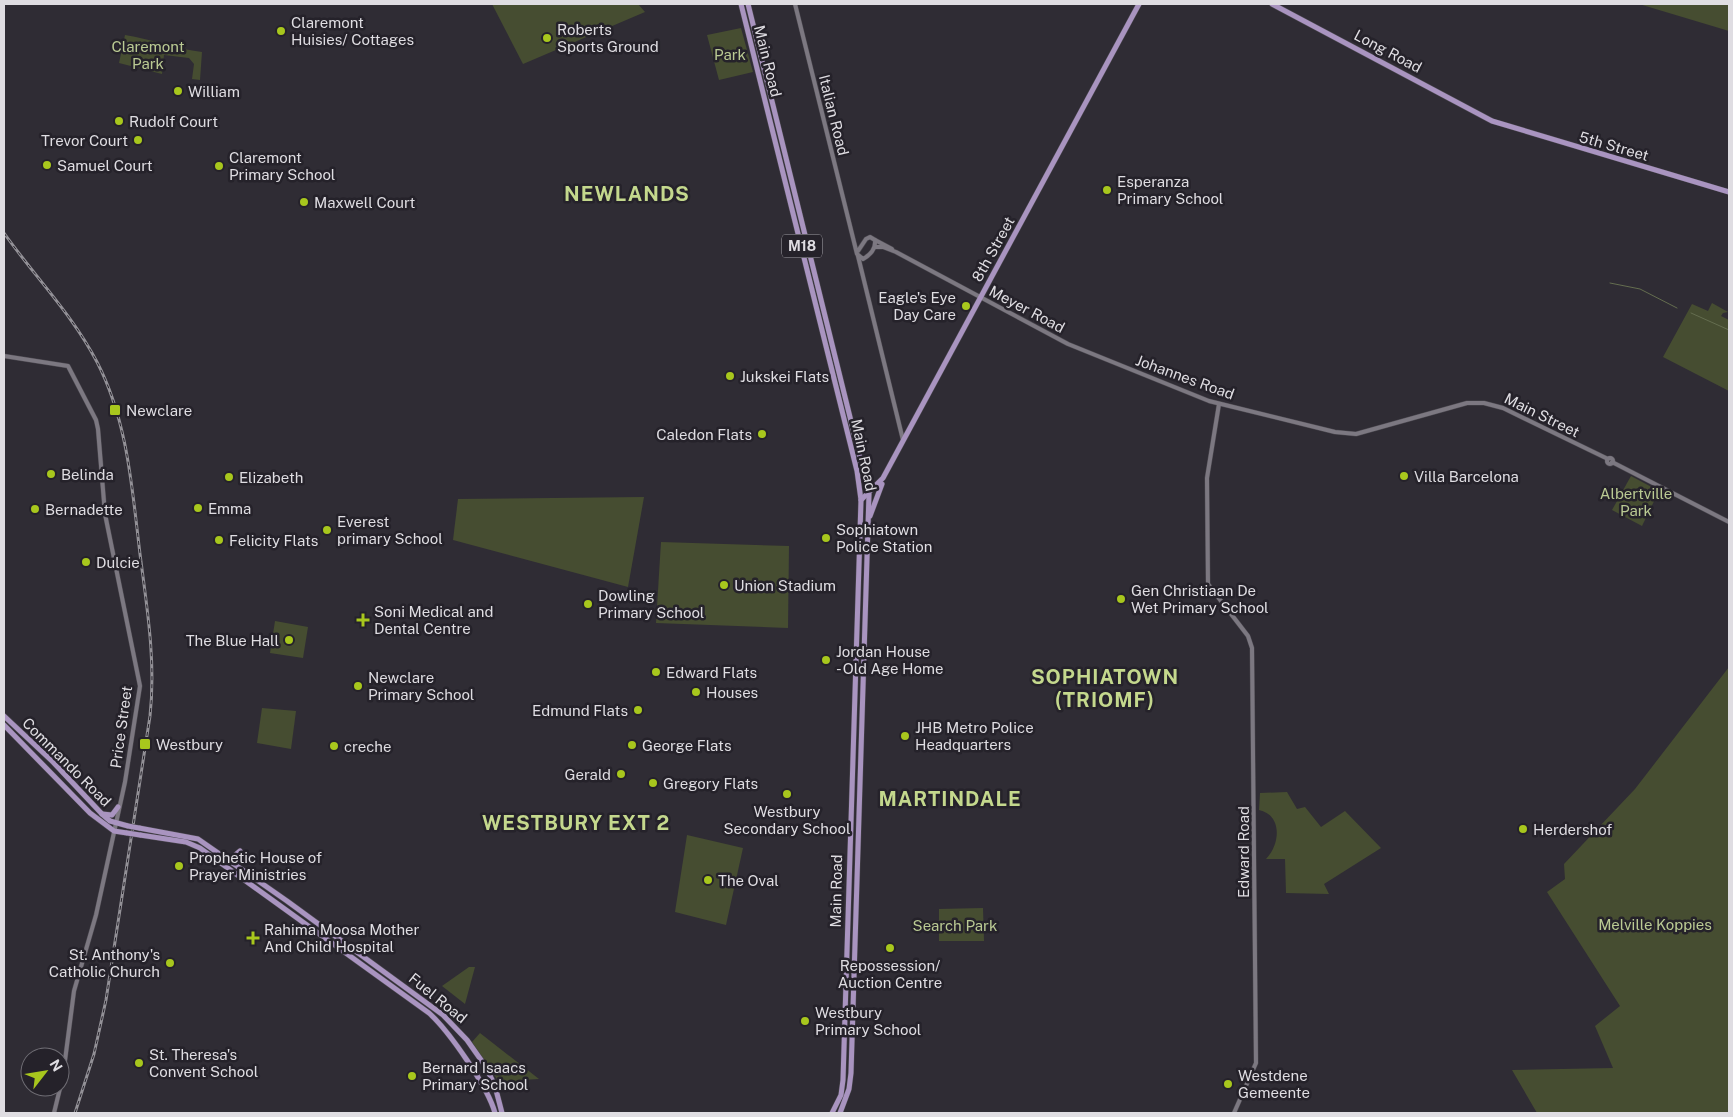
<svg xmlns="http://www.w3.org/2000/svg" width="1733" height="1117" font-family="'Public Sans',sans-serif">
	<style>
		.green { fill: #464d31 }
		.lines { fill: none; stroke-linecap: round; stroke-linejoin: round }
		.stream { stroke: #646d4f; stroke-width: 1 }
		.minor-casing { stroke: #4b484f; stroke-width: 5 }
		.major-casing { stroke: #4b484f; stroke-width: 6 }
		.minor { stroke: #7c7881; stroke-width: 4 }
		.major { stroke: #a994c0; stroke-width: 5 }
		.rail-casing { stroke: #939197; stroke-width: 3 }
		.rail { stroke: #25222a; stroke-width: 1; stroke-dasharray: 4; stroke-linecap: butt }
		.major-bridge-casing { stroke: #4b484f; stroke-width: 6; stroke-linecap: butt }
		.major-bridge { stroke: #a994c0; stroke-width: 5 }
		.poi-dot { fill: #a8c71d; stroke: #25222a; stroke-width: 2 }
		.labels { text-anchor: middle; dominant-baseline: central; stroke-width: 5; stroke-linejoin: round; paint-order: stroke }
		.shield { fill: #25222a; stroke: #a7a5ab; stroke-width: 1 }
		.shield-label { font-size: 14px; font-weight: bold; fill: #dfdde2 }
		.poi-label { font-size: 15px; fill: #dfdde2; stroke: #25222a; text-anchor: start }
		.park-label { font-size: 15px; fill: #baca93; stroke: #25222a }
		.street-label { font-size: 15px; fill: #dfdde2; stroke: #25222a }
		.district-label { font-size: 20px; font-weight: bold; letter-spacing: 1px; fill: #c4d88d; stroke: #25222a }
	</style>
	<rect width="100%" height="100%" fill="#2f2c34"/>
	<g class="green">
		<path d="M492,4H638L645,12L523,64Z"/>
		<path d="M1639,4H1729V31Z"/>
		<path d="M741,28L753,72L719,80L707,35Z"/>
		<path d="M125,35C151,39 176,49 202,52L200,80L192,79L194,64L189,58L164,55L162,74L119,63Z"/>
		<path d="M1712,303L1728,312L1723,313L1721,316L1729,320V391L1663,357L1692,304L1708,311Z"/>
		<path d="M1631,476L1659,491L1642,526L1612,510Z"/>
		<path d="M644,497L628,587L453,540L458,499Z"/>
		<path d="M661,542L789,546L788,628L656,623Z"/>
		<path d="M275,621L308,627L303,658L270,653Z"/>
		<path d="M1729,667V1113H1537L1512,1070L1613,1068L1595,1026L1620,1006L1547,892L1565,879L1564,864L1635,789Z"/>
		<path d="M262,708L296,711L291,749L257,743Z"/>
		<path d="M1287,792L1297,809L1305,807L1321,827L1345,811L1381,848L1324,884L1329,894L1286,893L1285,859H1266C1280,845 1283,815 1259,810L1260,793Z"/>
		<path d="M687,835L743,848L726,925L675,912Z"/>
		<path d="M983,908L984,941H939V909Z"/>
		<path d="M469,967H475L465,1004L442,986Z"/>
		<path d="M480,1033L539,1079L521,1080L501,1090L497,1079L472,1042Z"/>
	</g>
	<g class="lines">
		<g class="stream">
			<path d="M1610,283L1640,289L1677,308"/>
			<path d="M1691,313L1729,330"/>
		</g>
		<g class="minor-casing">
			<g id="minor">
				<path d="M795,4L857,254L863,259C870,255 876,249 875,240L870,237L866,239L858,251"/>
				<path d="M875,240L892,249"/>
				<path d="M875,247H883L896,252L1068,344L1209,401L1335,432L1356,434L1467,403H1484L1503,408L1608,459"/>
				<path d="M858,256L903,440"/>
				<path d="M4,356L68,366L96,420L98,429L105,514L140,686L125,782L96,915L74,991L63,1076L54,1113"/>
				<path d="M1219,404L1207,478L1208,584L1248,636L1252,648L1256,1063L1234,1113"/>
				<circle cx="1610" cy="461" r="3"/>
				<path d="M1612,462L1729,522"/>
			</g>
		</g>
		<g class="major-casing">
			<g id="major">
				<path d="M741,4L857,471L861,500L843,1080L841,1095L832,1113"/>
				<path d="M748,4L869,494L851,1073L849,1089L840,1113"/>
				<path d="M1272,4L1492,121L1729,192"/>
				<path d="M861,500L883,478L1139,4"/>
				<path d="M870,516L882,484"/>
				<path d="M4,716L53,762L102,814L110,821L128,826"/>
				<path d="M4,725L90,813L114,831L127,833"/>
				<path d="M102,814L112,815L118,807"/>
				<path d="M139,828L198,839L287,901L443,1015L467,1040L486,1067L495,1086L502,1113"/>
				<path d="M140,835L186,842L200,848L429,1013C449,1031 488,1087 495,1113"/>
				<path d="M226,857H233L240,851"/>
			</g>
		</g>
		<use href="#minor" class="minor"/>
		<use href="#major" class="major"/>
		<g class="rail-casing">
			<path id="rail" d="M4,233C35,277 72,314 97,362C128,422 132,489 140,554C147,608 156,661 150,716L106,1000L94,1054L75,1113"/>
		</g>
		<use href="#rail" class="rail"/>
		<g class="major-bridge-casing">
			<g id="major-bridge">
				<path d="M128,826L139,828"/>
				<path d="M127,833L140,835"/>
			</g>
		</g>
		<use href="#major-bridge" class="major-bridge"/>
	</g>
	<g class="poi-dot">
		<circle cx="281" cy="31" r="5"/>
		<circle cx="547" cy="38" r="5"/>
		<circle cx="178" cy="91" r="5"/>
		<circle cx="119" cy="121" r="5"/>
		<circle cx="138" cy="140" r="5"/>
		<circle cx="47" cy="165" r="5"/>
		<circle cx="219" cy="166" r="5"/>
		<circle cx="1107" cy="190" r="5"/>
		<circle cx="304" cy="202" r="5"/>
		<circle cx="966" cy="306" r="5"/>
		<circle cx="730" cy="376" r="5"/>
		<rect x="109" y="404" width="12" height="12" rx="2.5"/>
		<circle cx="762" cy="434" r="5"/>
		<circle cx="51" cy="474" r="5"/>
		<circle cx="1404" cy="476" r="5"/>
		<circle cx="229" cy="477" r="5"/>
		<circle cx="198" cy="508" r="5"/>
		<circle cx="35" cy="509" r="5"/>
		<circle cx="327" cy="530" r="5"/>
		<circle cx="826" cy="538" r="5"/>
		<circle cx="219" cy="540" r="5"/>
		<circle cx="86" cy="562" r="5"/>
		<circle cx="724" cy="585" r="5"/>
		<circle cx="1121" cy="599" r="5"/>
		<circle cx="588" cy="604" r="5"/>
		<path d="M360.5 612.5h5v5h5v5h-5v5h-5v-5h-5v-5h5z"/>
		<circle cx="289" cy="640" r="5"/>
		<circle cx="826" cy="660" r="5"/>
		<circle cx="656" cy="672" r="5"/>
		<circle cx="358" cy="686" r="5"/>
		<circle cx="696" cy="692" r="5"/>
		<circle cx="638" cy="710" r="5"/>
		<circle cx="905" cy="736" r="5"/>
		<rect x="139" y="738" width="12" height="12" rx="2.5"/>
		<circle cx="632" cy="745" r="5"/>
		<circle cx="334" cy="746" r="5"/>
		<circle cx="621" cy="774" r="5"/>
		<circle cx="653" cy="783" r="5"/>
		<circle cx="787" cy="794" r="5"/>
		<circle cx="1523" cy="829" r="5"/>
		<circle cx="179" cy="866" r="5"/>
		<circle cx="708" cy="880" r="5"/>
		<path d="M250.5 930.5h5v5h5v5h-5v5h-5v-5h-5v-5h5z"/>
		<circle cx="890" cy="948" r="5"/>
		<circle cx="170" cy="963" r="5"/>
		<circle cx="805" cy="1021" r="5"/>
		<circle cx="139" cy="1063" r="5"/>
		<circle cx="412" cy="1076" r="5"/>
		<circle cx="1228" cy="1084" r="5"/>
	</g>
	<g class="labels">
		<rect class="shield" x="782" y="234.5" width="40" height="23" rx="4"/>
		<g class="shield-label">
			<text x="802" y="246">M18</text>
		</g>
		<g class="poi-label">
			<text x="291" y="22">Claremont<tspan x="291" dy="17">Huisies/ Cottages</tspan></text>
			<text x="557" y="29">Roberts<tspan x="557" dy="17">Sports Ground</tspan></text>
			<text x="188" y="91">William</text>
			<text x="129" y="121">Rudolf Court</text>
			<text x="128" y="140" text-anchor="end">Trevor Court</text>
			<text x="229" y="157">Claremont<tspan x="229" dy="17">Primary School</tspan></text>
			<text x="57" y="165">Samuel Court</text>
			<text x="1117" y="181">Esperanza<tspan x="1117" dy="17">Primary School</tspan></text>
			<text x="314" y="202">Maxwell Court</text>
			<text x="956" y="297" text-anchor="end">Eagle's Eye<tspan x="956" dy="17">Day Care</tspan></text>
			<text x="740" y="376">Jukskei Flats</text>
			<text x="126" y="410">Newclare</text>
			<text x="752" y="434" text-anchor="end">Caledon Flats</text>
			<text x="61" y="474">Belinda</text>
			<text x="1414" y="476">Villa Barcelona</text>
			<text x="239" y="477">Elizabeth</text>
			<text x="208" y="508">Emma</text>
			<text x="45" y="509">Bernadette</text>
			<text x="337" y="521">Everest<tspan x="337" dy="17">primary School</tspan></text>
			<text x="836" y="529">Sophiatown<tspan x="836" dy="17">Police Station</tspan></text>
			<text x="229" y="540">Felicity Flats</text>
			<text x="96" y="562">Dulcie</text>
			<text x="734" y="585">Union Stadium</text>
			<text x="1131" y="590">Gen Christiaan De<tspan x="1131" dy="17">Wet Primary School</tspan></text>
			<text x="598" y="595">Dowling<tspan x="598" dy="17">Primary School</tspan></text>
			<text x="374" y="611">Soni Medical and<tspan x="374" dy="17">Dental Centre</tspan></text>
			<text x="279" y="640" text-anchor="end">The Blue Hall</text>
			<text x="836" y="651">Jordan House<tspan x="836" dy="17">- Old Age Home</tspan></text>
			<text x="666" y="672">Edward Flats</text>
			<text x="368" y="677">Newclare<tspan x="368" dy="17">Primary School</tspan></text>
			<text x="706" y="692">Houses</text>
			<text x="628" y="710" text-anchor="end">Edmund Flats</text>
			<text x="915" y="727">JHB Metro Police<tspan x="915" dy="17">Headquarters</tspan></text>
			<text x="156" y="744">Westbury</text>
			<text x="642" y="745">George Flats</text>
			<text x="344" y="746">creche</text>
			<text x="611" y="774" text-anchor="end">Gerald</text>
			<text x="663" y="783">Gregory Flats</text>
			<text x="787" y="811" text-anchor="middle">Westbury<tspan x="787" dy="17">Secondary School</tspan></text>
			<text x="1533" y="829">Herdershof</text>
			<text x="189" y="857">Prophetic House of<tspan x="189" dy="17">Prayer Ministries</tspan></text>
			<text x="718" y="880">The Oval</text>
			<text x="264" y="929">Rahima Moosa Mother<tspan x="264" dy="17">And Child Hospital</tspan></text>
			<text x="160" y="954" text-anchor="end">St. Anthony's<tspan x="160" dy="17">Catholic Church</tspan></text>
			<text x="890" y="965" text-anchor="middle">Repossession/<tspan x="890" dy="17">Auction Centre</tspan></text>
			<text x="815" y="1012">Westbury<tspan x="815" dy="17">Primary School</tspan></text>
			<text x="149" y="1054">St. Theresa's<tspan x="149" dy="17">Convent School</tspan></text>
			<text x="422" y="1067">Bernard Isaacs<tspan x="422" dy="17">Primary School</tspan></text>
			<text x="1238" y="1075">Westdene<tspan x="1238" dy="17">Gemeente</tspan></text>
		</g>
		<g class="park-label">
			<text x="148" y="46">Claremont<tspan x="148" dy="17">Park</tspan></text>
			<text x="730" y="54">Park</text>
			<text x="1636" y="493">Albertville<tspan x="1636" dy="17">Park</tspan></text>
			<text x="1655" y="924">Melville Koppies</text>
			<text x="955" y="925">Search Park</text>
		</g>
		<g class="street-label">
			<text transform="translate(1388 51) rotate(28)">Long Road</text>
			<text transform="translate(768 61) rotate(76)">Main Road</text>
			<text transform="translate(834 115) rotate(76)">Italian Road</text>
			<text transform="translate(1614 146) rotate(16)">5th Street</text>
			<text transform="translate(993 249) rotate(-61)">8th Street</text>
			<text transform="translate(1027 309) rotate(28)">Meyer Road</text>
			<text transform="translate(1185 377) rotate(20)">Johannes Road</text>
			<text transform="translate(1542 415) rotate(26)">Main Street</text>
			<text transform="translate(864 455) rotate(78)">Main Road</text>
			<text transform="translate(121 727) rotate(-82)">Price Street</text>
			<text transform="translate(67 762) rotate(45)">Commando Road</text>
			<text transform="translate(1243 852) rotate(-90)">Edward Road</text>
			<text transform="translate(836 891) rotate(-89)">Main Road</text>
			<text transform="translate(438 998) rotate(39)">Fuel Road</text>
		</g>
		<g class="district-label">
			<text x="627" y="194">NEWLANDS</text>
			<text x="1105" y="677">SOPHIATOWN<tspan x="1105" dy="23">(TRIOMF)</tspan></text>
			<text x="950" y="799">MARTINDALE</text>
			<text x="576" y="823">WESTBURY EXT 2</text>
		</g>
	</g>
	<rect width="1733" height="1117" fill="none" stroke="#dfdde2" stroke-width="10"/>
	<g transform="translate(45 1072) rotate(59)"><circle r="24" fill="#25222a" stroke="#6f6d74"/>
	<path d="M0-4L9 19L0 12L-9 19Z" fill="#a8c71d"/>
	<text y="-8" font-size="14" font-weight="bold" text-anchor="middle" fill="#dfdde2">N</text>
	</g>
</svg>
